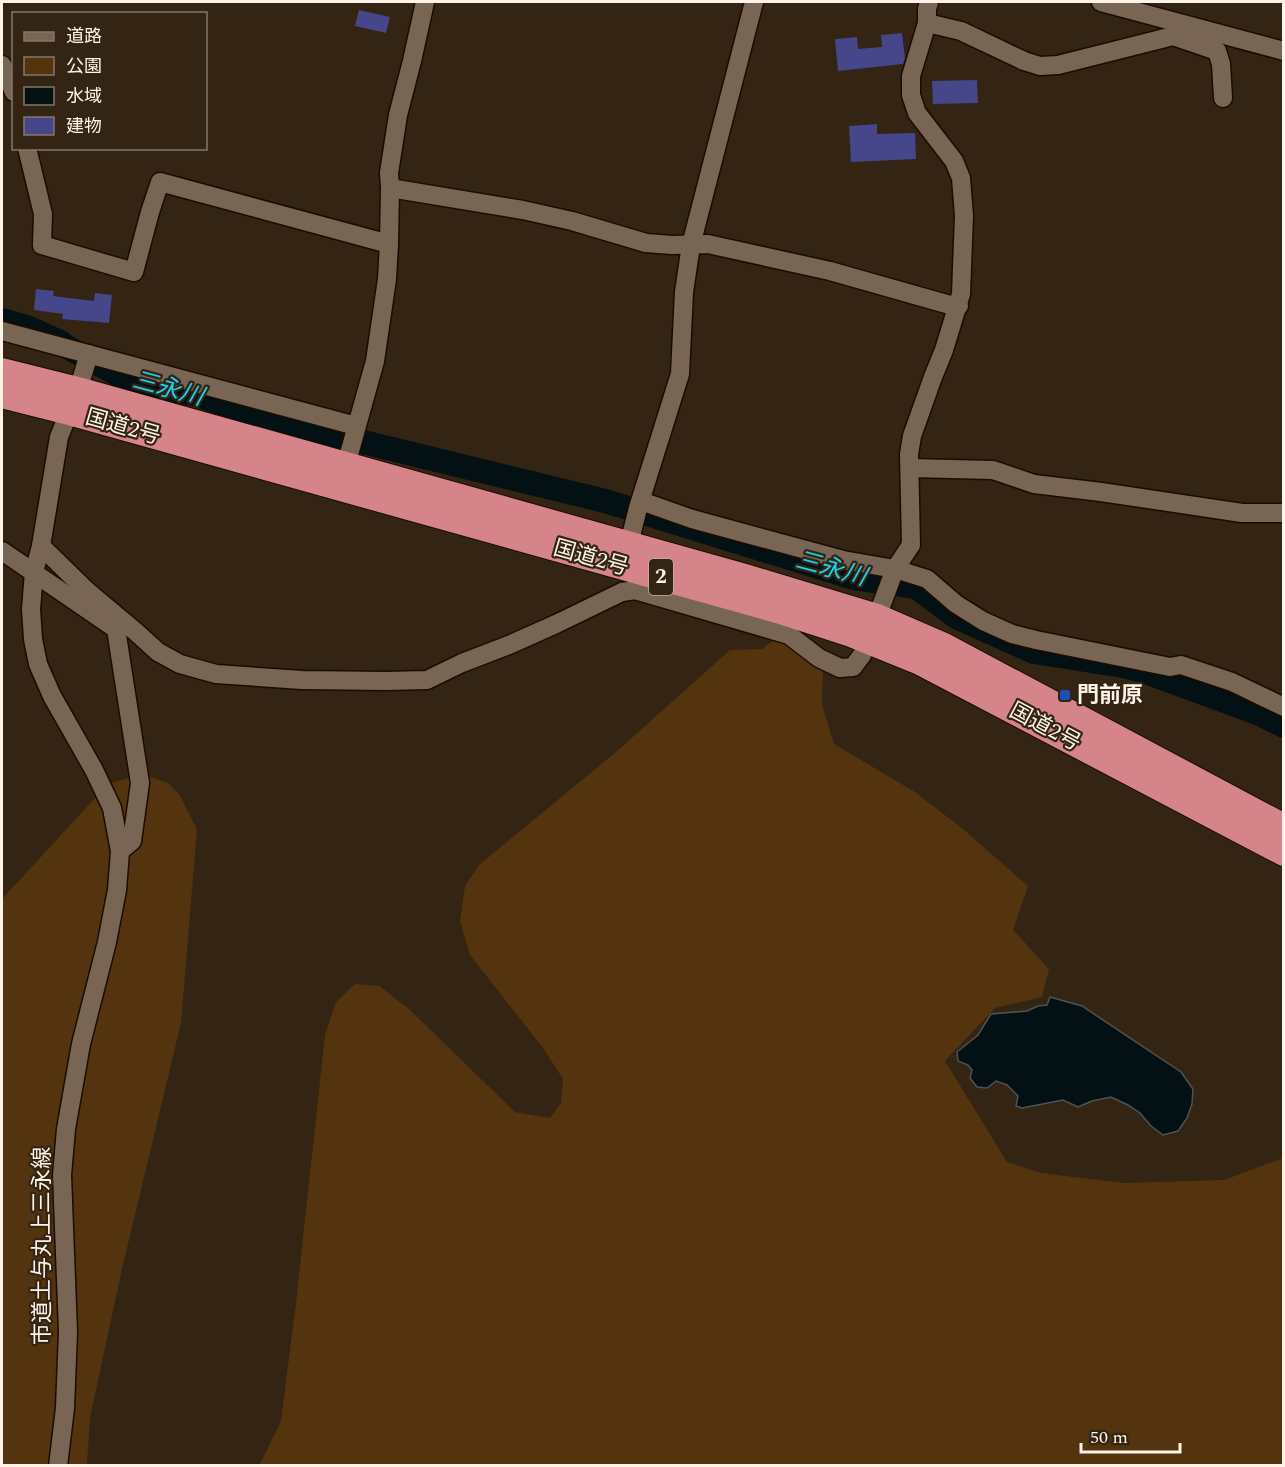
<svg xmlns="http://www.w3.org/2000/svg" width="1285" height="1467" font-family="Spectral,'Noto Sans JP',serif">
	<style>
		.green { fill: #53340e }
		.water { fill: #031014; stroke: #4e5454; stroke-width: 1.5 }
		.lines { fill: none; stroke-linecap: round; stroke-linejoin: round }
		.river { stroke: #031014; stroke-width: 24 }
		.building { fill: #46468a }
		.minor-casing { stroke: #1b0c01; stroke-width: 21 }
		.highway-casing { stroke: #1b0c01; stroke-width: 28 }
		.minor { stroke: #786553; stroke-width: 18 }
		.highway { stroke: #d58589; stroke-width: 26 }
		.transit-dot { fill: #1a4fb4; stroke: #332413; stroke-width: 2 }
		.labels { text-anchor: middle; dominant-baseline: central; stroke-width: 4.5; stroke-linejoin: round; paint-order: stroke }
		.shield { fill: #332413; stroke: #c0b5a8; stroke-width: 1.5 }
		.shield-label { font-size: 21px; font-weight: bold; fill: #fdf3e8 }
		.street-label { font-size: 22px; fill: #fdf3e8; stroke: #332413 }
		.poi-label { font-size: 22px; font-weight: bold; fill: #fdf3e8; stroke: #332413; text-anchor: start }
		.water-label { font-size: 24px; font-style: italic; fill: #17d4f7; stroke: #332413 }
	</style>
	<rect width="100%" height="100%" fill="#332413"/>
	<g class="green">
		<path d="M779,636L823,667L822,705L834,744L915,792L963,829L1028,886L1013,930L1049,969L1042,997L995,1008L945,1061L1007,1162L1041,1173L1124,1183L1224,1180L1283,1158V1465L259,1466L281,1421L296,1303L325,1035L336,1002L355,984L379,986L408,1008L515,1112L550,1118L561,1103L563,1079L543,1048L470,955L460,921L465,886L479,865L616,752L730,650L762,649Z"/>
		<path d="M142,774L168,783L179,794L197,829L181,1023L122,1269L90,1418L87,1465H2V902L4,897L108,784Z"/>
	</g>
	<path class="water" d="M1050,997L1082,1006L1181,1072L1193,1089L1192,1104L1187,1118L1178,1131L1163,1135L1151,1126L1140,1113L1128,1105L1111,1097L1092,1101L1078,1107L1063,1100L1022,1108L1016,1106L1018,1096L1007,1085L996,1081L987,1088L977,1087L970,1078L972,1070L968,1065L958,1061L957,1052L978,1035L991,1014L1027,1011L1038,1006L1047,1005Z"/>
	<g class="lines">
		<g class="river">
			<path d="M2,320L27,327L62,343L65,346L126,379L160,391L191,393L272,420L342,437"/>
			<path d="M363,442L605,501L854,578L916,587L956,617L1034,652L1123,666L1143,671L1257,713L1284,726"/>
		</g>
	</g>
	<g class="building">
		<path d="M359,10L390,17L386,33L355,26Z"/>
		<path d="M902,33L905,58L903,64L838,71L835,39L857,37L858,49L882,47L881,35Z"/>
		<path d="M977,80L978,103L933,104L932,81Z"/>
		<path d="M877,124V134L915,133L916,159L851,162L849,126Z"/>
		<path d="M36,289L54,291L53,296L94,301L95,293L112,295L109,323L62,319L63,314L34,310Z"/>
	</g>
	<g class="lines">
		<g class="minor-casing">
			<g id="minor">
				<path d="M1101,2L1284,51"/>
				<path d="M927,23L961,31L1024,61L1040,66L1058,65L1173,36L1217,51L1221,64L1223,98"/>
				<path d="M2,65L14,92"/>
				<path d="M27,148L43,214L42,245L134,272L150,212L160,182L389,244"/>
				<path d="M390,188L523,210L572,221L646,243L672,245L708,244L830,271L950,305L959,306"/>
				<path d="M2,331L356,426"/>
				<path d="M346,465L375,361L387,279L389,244L390,188L389,173L398,115L412,61L425,2"/>
				<path d="M910,468L993,470L1034,484L1101,492L1242,513H1284"/>
				<path d="M641,501L692,519L843,560L895,569L927,579L956,604L983,621L1012,634L1036,640L1170,667L1181,665L1232,682L1284,707"/>
				<path d="M629,544L638,508L680,374L684,292L691,245L754,2"/>
				<path d="M41,546L87,591L79,600"/>
				<path d="M2,551L116,629L140,783L132,841L120,851"/>
				<path d="M87,591L136,632L158,652L180,664L216,674L302,680L386,681L427,680L462,663L509,645L556,624L622,592L635,590L789,635L819,658L840,668L853,667L862,655L868,641L895,569L911,545L909,454L912,436L933,377L944,350L961,294L964,216L961,178L954,161L917,113L911,95V76L927,23V9L929,2"/>
				<path d="M58,1466L65,1408L68,1332L62,1175L66,1129L81,1044L107,942L117,890L120,851L112,808L94,770L52,696L38,664L33,639L31,609L34,572L41,546L59,437L78,390L89,354"/>
			</g>
		</g>
		<g class="highway-casing">
			<g id="highway">
				<path d="M2,371L78,390L745,577L877,617L944,646L1284,827"/>
				<path d="M2,395L69,412L777,610L851,634L920,662L1284,853"/>
			</g>
		</g>
		<use href="#minor" class="minor"/>
		<use href="#highway" class="highway"/>
	</g>
	<rect class="transit-dot" x="1059" y="689" width="12" height="12" rx="3"/>
	<g class="labels">
		<rect class="shield" x="649" y="559" width="24" height="36" rx="4.5"/>
		<g class="shield-label">
			<text x="661" y="577">2</text>
		</g>
		<g class="street-label">
			<text transform="translate(123 427) rotate(16)">国道2号</text>
			<text transform="translate(591 558) rotate(16)">国道2号</text>
			<text transform="translate(1045 727) rotate(28)">国道2号</text>
			<text transform="translate(42 1246) rotate(-90)">市道土与丸上三永線</text>
		</g>
		<g class="poi-label">
			<text x="1077" y="695">門前原</text>
		</g>
		<g class="water-label">
			<text transform="translate(168 389) rotate(15)">三永川</text>
			<text transform="translate(831 569) rotate(15)">三永川</text>
		</g>
	</g>
	<rect width="1285" height="1467" fill="none" stroke="#fdf3e8" stroke-width="6"/>
	<rect x="12" y="12" width="195" height="138" fill="#332413" stroke="#847768" stroke-width="1.5"/>
	<rect x="24" y="32" width="30" height="9" fill="#786553" stroke="#847768" stroke-width="1.5"/>
	<text x="66" y="42" font-size="18" fill="#fdf3e8">道路</text>
	<rect x="24" y="57" width="30" height="18" fill="#53340e" stroke="#847768" stroke-width="1.5"/>
	<text x="66" y="72" font-size="18" fill="#fdf3e8">公園</text>
	<rect x="24" y="87" width="30" height="18" fill="#031014" stroke="#847768" stroke-width="1.5"/>
	<text x="66" y="102" font-size="18" fill="#fdf3e8">水域</text>
	<rect x="24" y="117" width="30" height="18" fill="#46468a" stroke="#847768" stroke-width="1.5"/>
	<text x="66" y="132" font-size="18" fill="#fdf3e8">建物</text>
	<path d="M1081 1443v9h99v-9" fill="none" stroke="#fdf3e8" stroke-width="3"/>
	<text x="1090" y="1443" font-size="18" fill="#fdf3e8" stroke="#332413" stroke-width="4.5" paint-order="stroke">50 m</text>
</svg>
